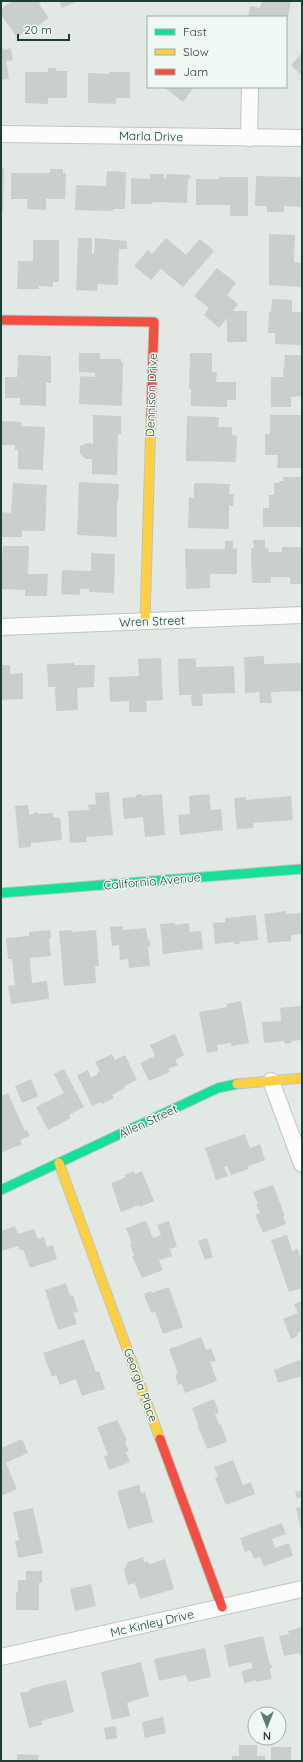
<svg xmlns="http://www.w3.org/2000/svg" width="303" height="1762" font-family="Quicksand,sans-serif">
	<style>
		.building { fill: #c9d0cc }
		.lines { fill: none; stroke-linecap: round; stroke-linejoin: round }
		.street-casing { stroke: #bfc6c2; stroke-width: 18 }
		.fast-casing { stroke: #bbc5c1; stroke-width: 11 }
		.slow-casing { stroke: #bbc5c1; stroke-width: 11 }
		.jam-casing { stroke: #bbc5c1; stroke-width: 11 }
		.street { stroke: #fbfcfb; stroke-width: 16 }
		.fast { stroke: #16e098; stroke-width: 9 }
		.slow { stroke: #ffcf43; stroke-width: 9 }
		.jam { stroke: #f24e42; stroke-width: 9 }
		.labels { text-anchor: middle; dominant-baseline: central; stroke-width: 3; stroke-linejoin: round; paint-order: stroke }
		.street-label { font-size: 12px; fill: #1e3e31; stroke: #f0f8f3 }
	</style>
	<rect width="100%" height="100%" fill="#e2e9e5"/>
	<g class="building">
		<path d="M12,1H42L39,4L49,18L31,31L30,29L17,37L1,15V9Z"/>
		<path d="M59,1H78L62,8Z"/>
		<path d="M262,1H291L287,21L286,17H248L250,6L260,8Z"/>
		<path d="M1,48H3L4,50L11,48L13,60L6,61L9,79L1,80Z"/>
		<path d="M302,53V76L291,65Z"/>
		<path d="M48,68H56V71H67V98H48V104L25,103V72H48Z"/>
		<path d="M109,72H130V98H116V104L88,103V73L109,74Z"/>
		<path d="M164,87H194L183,102Z"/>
		<path d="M1,168H4L3,212H1Z"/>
		<path d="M50,169H63V173H66L65,199H46V210L27,209L28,199H11V173H50Z"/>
		<path d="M107,171L126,172L125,209H113V211L75,210L76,185L106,186Z"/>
		<path d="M150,174H164V179H166V174L190,175V179H188L187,203L152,202V204H131V178L150,179Z"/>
		<path d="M256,176L302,177V207L284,206V212H267V206H255Z"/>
		<path d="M219,177H248V216H230V205H196V179H219Z"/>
		<path d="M269,234L295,235L294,262L302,263V287L269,285Z"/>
		<path d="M78,238H92V254H94L95,238L127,241V249H119L118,285L98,284L97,291L76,290Z"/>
		<path d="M166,238L186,255L200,239L214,251L183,287L161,269L151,280L134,266L148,250L152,254Z"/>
		<path d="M33,240H59V282H53V287L39,286V289H17L18,261H33Z"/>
		<path d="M217,268L236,283L227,295L238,304L233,311H247V342H227V318L219,328L204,315L209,308L194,296Z"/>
		<path d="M272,299L292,300V312H301L302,345L275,344V333H268L269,312H271Z"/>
		<path d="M79,353H100V359H121V362H123L122,406L79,404L80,376L95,377V373L79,372Z"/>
		<path d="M190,353H212V372H217L216,382H236V400H227V407L191,406V389H189Z"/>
		<path d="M18,355L51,356V383H46V406L20,405V398H5V377H17Z"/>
		<path d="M285,355H302V396L291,397V407H271V377H283Z"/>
		<path d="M93,415L121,416V434H118L117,475L92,474V459H86L80,454V446L87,443L93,444Z"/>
		<path d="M270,415H302V468H277L278,455H265V434H270Z"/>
		<path d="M187,416L219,417L218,427H232V435L237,436L236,462L186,461Z"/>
		<path d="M1,421L21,422V426L45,427L43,470L18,469V450H15V445H1Z"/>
		<path d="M283,477H302V527H263V508H269V495H274V483H279V481H283Z"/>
		<path d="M79,482L119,484L118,502H117V537L77,535Z"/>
		<path d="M13,483L47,485L45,531H22V537H1V512L11,513Z"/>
		<path d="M194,483L230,484L229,494H234L233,506H229V529L188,528L189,497L194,498Z"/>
		<path d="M253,540H265V548H268V552H282V547H302V584H290V577H271V583H252L251,548H254Z"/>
		<path d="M225,541H233V549L237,548V574H210V588L186,589L185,549H225Z"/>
		<path d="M3,546H29L28,574H48L47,596H25V590L1,589V558H2Z"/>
		<path d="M91,553L115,554L114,593L89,592V589H80V595L61,594L62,570L91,571Z"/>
		<path d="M264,656V664L302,663V691L271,692L272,703H260L259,692L245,693L244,657Z"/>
		<path d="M161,658L163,700L146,701L147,712H129V701L110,702L109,677L139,676L138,659Z"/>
		<path d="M196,658V667L234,666L235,693L202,694L203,706H192L191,695H179L178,659Z"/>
		<path d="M74,663V665H95L94,687L77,688L78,710L56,711L55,687H48L47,664Z"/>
		<path d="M1,665H10V674L23,673V699L1,700Z"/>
		<path d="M109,792L113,835L86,837L87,842L70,843L68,811L89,810L88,805L96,804L95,793Z"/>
		<path d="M142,794V796L162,794L165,835L145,837L143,817L124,819L122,798L136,797V795Z"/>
		<path d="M209,794L211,810L221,809L223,830L180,835L178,815L190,814L189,796Z"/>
		<path d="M291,796L293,820L253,823L254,828L237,829L234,798L246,797V800Z"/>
		<path d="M28,805L29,815L37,812L38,814L53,813V817L60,818L62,840L31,843V847L19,848L15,806Z"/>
		<path d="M286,911V914L302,913V934L291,935V941L268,943L264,914Z"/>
		<path d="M256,915L258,940L239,942L240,944H234V942L215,944L213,923L225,922V918Z"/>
		<path d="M175,923V925L189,923L190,932L201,931L203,949L163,954L160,924Z"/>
		<path d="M123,926V930L146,928L148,941H150V947H148L150,966L129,968L128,959L120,960L119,947L120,945L112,946L110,927Z"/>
		<path d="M50,930L51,938H49L51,956L30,958L32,983L47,981L49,999L11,1004L8,986L15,985L12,959H8L6,938L29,936V932Z"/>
		<path d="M72,930V932L96,930L99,966H95L96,983L64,986L59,931Z"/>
		<path d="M241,1001L249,1043L231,1046V1043L217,1045L218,1051L207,1053L199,1012L227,1007L226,1004Z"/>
		<path d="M301,1006L302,1040L291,1041L292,1043L285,1044L284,1041L264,1043L262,1022L281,1021L280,1008Z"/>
		<path d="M175,1034L184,1055L175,1060L178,1065L168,1069L170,1072L149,1081L140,1063L155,1056L150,1045Z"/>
		<path d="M112,1054L115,1060L125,1055L137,1080L124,1086L125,1088L112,1095L114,1098L102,1104L101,1102L92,1106L77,1075L88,1070L91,1078L98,1074L97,1073L100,1071L95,1062Z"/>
		<path d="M64,1069L84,1107L69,1115L71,1118L48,1130L36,1107L64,1093L54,1074Z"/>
		<path d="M31,1079L38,1096L22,1103L15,1086Z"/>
		<path d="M8,1093L25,1131L27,1130L30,1136L20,1140L22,1144L1,1153V1096Z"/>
		<path d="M245,1134L250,1148L260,1144L265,1160L248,1166V1169L231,1175L227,1166L224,1167L228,1176L216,1180L205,1148Z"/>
		<path d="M134,1171L135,1174L142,1171L154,1201L140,1207L139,1205L121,1212L111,1183L126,1177L124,1175Z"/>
		<path d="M273,1185L285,1216H283L286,1224L263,1233L255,1215L260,1213L256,1205L258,1204L253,1192Z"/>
		<path d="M146,1221L153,1238L161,1235L157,1225L169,1221L177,1247L170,1249L172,1256L159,1260L163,1270L142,1278L132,1256H134L130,1245L132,1244L126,1228Z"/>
		<path d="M15,1226L18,1234L34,1229L38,1239L44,1237L47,1247L53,1245L57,1259L30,1268L23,1249L20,1250L18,1246L1,1251V1231Z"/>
		<path d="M287,1235L292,1251L298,1249L302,1260V1288L289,1292L271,1240Z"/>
		<path d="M207,1238L213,1257L205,1260L198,1241Z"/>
		<path d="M66,1283L70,1296L73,1295L78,1312L74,1313L77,1324L58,1330L45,1290Z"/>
		<path d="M169,1287L183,1327L163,1334L155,1312L151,1313L144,1294L151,1291L152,1293Z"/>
		<path d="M302,1301V1331L297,1333L298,1336L291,1339L283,1319L298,1313L294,1304Z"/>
		<path d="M201,1337L206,1350L211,1348L216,1361L210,1362L217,1381L185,1393L182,1384L178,1385L175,1375L178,1374L169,1349Z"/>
		<path d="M84,1339L96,1372L99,1371L105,1389L100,1391V1390L82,1396L76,1379L60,1385L56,1375L52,1377L43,1353Z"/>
		<path d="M302,1359V1376L278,1383L274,1370Z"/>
		<path d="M214,1399L219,1413L215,1414L219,1425L221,1424L227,1442L207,1449L198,1427H199L192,1408Z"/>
		<path d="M117,1420L127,1441L125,1442L129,1451L126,1452L130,1462L109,1470L104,1456L108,1455L97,1427Z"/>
		<path d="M22,1439L28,1453L6,1463L17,1489L1,1496V1448Z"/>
		<path d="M233,1460L243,1485L251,1482L255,1494L226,1505L215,1478L218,1476L214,1467Z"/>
		<path d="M139,1485L141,1493L145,1492L153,1522L128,1529L117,1491Z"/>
		<path d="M302,1490V1497L297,1498L295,1492Z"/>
		<path d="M302,1507V1530H301L296,1508Z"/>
		<path d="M33,1508L43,1553L18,1558L15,1541L19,1540L13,1512Z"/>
		<path d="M282,1523L286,1534L272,1539L275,1548L289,1543L293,1556L264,1566L260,1557L254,1559L250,1550L245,1552L240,1538Z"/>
		<path d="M143,1557L144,1562L148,1561L149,1564L165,1559L174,1589L140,1599L135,1583L128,1585L124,1570L128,1562Z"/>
		<path d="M26,1571H42V1583H39V1610H16V1592H18V1580H26Z"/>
		<path d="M91,1584L96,1606L75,1611L70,1589Z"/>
		<path d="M302,1627V1654L299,1655V1653L284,1656L279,1636L289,1634L288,1631Z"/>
		<path d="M263,1636L270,1665H272V1668H270L272,1679L256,1682V1680L244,1683L242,1671L253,1668L251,1662L229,1667L224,1645Z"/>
		<path d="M205,1648L211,1677L188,1682L186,1675L159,1681L154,1659Z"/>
		<path d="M141,1662L149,1696L127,1703L130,1716L112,1720L101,1672Z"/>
		<path d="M66,1680L74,1712L41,1721L42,1725L29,1728L20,1693L30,1691V1689Z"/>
		<path d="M163,1717L166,1733L145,1738L142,1722Z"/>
		<path d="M114,1726L116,1727L117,1738L106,1740L104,1728Z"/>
		<path d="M239,1745H257V1756H265V1761H232V1756H239Z"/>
		<rect x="271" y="1747" width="20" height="14"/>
		<path d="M17,1754L39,1755L38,1761H17Z"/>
	</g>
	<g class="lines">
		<g class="street-casing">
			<g id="street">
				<path d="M1,134L302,138"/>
				<path d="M249,138L250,87"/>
				<path d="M1,627L302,615"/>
				<path d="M271,1081L302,1164"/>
				<path d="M1,1657L302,1589"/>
			</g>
		</g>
		<g class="fast-casing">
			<g id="fast">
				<path d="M1,893L302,869"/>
				<path d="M1,1190L218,1088L237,1084"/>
			</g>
		</g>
		<g class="slow-casing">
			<g id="slow">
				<path d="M145,621L151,416"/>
				<path d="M237,1084L302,1078"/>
				<path d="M59,1163L160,1439"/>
			</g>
		</g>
		<g class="jam-casing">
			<g id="jam">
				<path d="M1,320L154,322L151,416"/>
				<path d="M160,1439L222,1607"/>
			</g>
		</g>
		<use href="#street" class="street"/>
		<use href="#fast" class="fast"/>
		<use href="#slow" class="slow"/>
		<use href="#jam" class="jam"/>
	</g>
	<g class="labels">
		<g class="street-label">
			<text transform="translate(151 136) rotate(1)">Marla Drive</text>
			<text transform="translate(151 395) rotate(-88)">Dennison Drive</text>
			<text transform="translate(152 621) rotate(-2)">Wren Street</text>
			<text transform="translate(152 881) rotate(-5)">California Avenue</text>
			<text transform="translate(148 1121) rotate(-25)">Allen Street</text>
			<text transform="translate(141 1385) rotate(70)">Georgia Place</text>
			<text transform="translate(152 1623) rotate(-13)">Mc Kinley Drive</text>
		</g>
	</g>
	<rect width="303" height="1762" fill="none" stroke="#1e3e31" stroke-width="4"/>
	<rect x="147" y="16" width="140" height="72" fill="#f0f8f3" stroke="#9caea5"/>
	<rect x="155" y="29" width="20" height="6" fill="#16e098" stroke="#9caea5"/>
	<text x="183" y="36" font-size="12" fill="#1e3e31">Fast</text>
	<rect x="155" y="49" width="20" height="6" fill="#ffcf43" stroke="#9caea5"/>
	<text x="183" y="56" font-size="12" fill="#1e3e31">Slow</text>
	<rect x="155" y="69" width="20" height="6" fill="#f24e42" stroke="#9caea5"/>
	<text x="183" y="76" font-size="12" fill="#1e3e31">Jam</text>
	<g transform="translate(267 1726) rotate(180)"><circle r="19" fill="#f0f8f3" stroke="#9caea5"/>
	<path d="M0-3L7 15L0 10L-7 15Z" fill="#637a70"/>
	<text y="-6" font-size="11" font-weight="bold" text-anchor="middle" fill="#1e3e31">N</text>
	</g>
	<path d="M18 34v6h51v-6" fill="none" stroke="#1e3e31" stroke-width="2"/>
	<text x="24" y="34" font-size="12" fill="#1e3e31" stroke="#f0f8f3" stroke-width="3" paint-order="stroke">20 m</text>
</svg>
